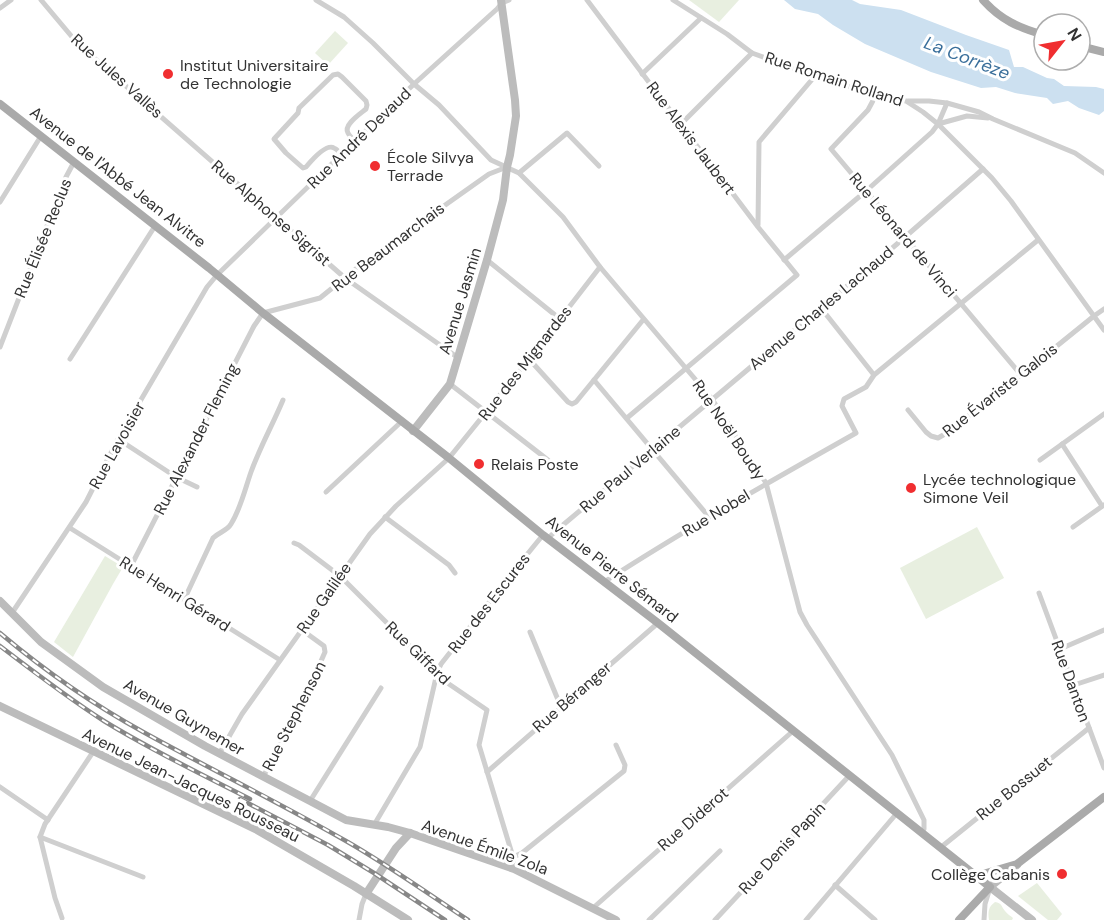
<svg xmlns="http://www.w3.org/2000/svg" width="1104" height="920" font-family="'DM Sans',sans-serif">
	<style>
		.green { fill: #e8efe0 }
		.water { fill: #cce0f0 }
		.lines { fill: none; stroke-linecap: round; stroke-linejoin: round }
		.street { stroke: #cfcfcf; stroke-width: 5 }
		.secondary { stroke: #bcbcbc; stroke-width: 8 }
		.primary { stroke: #aaa; stroke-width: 8 }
		.rail-casing { stroke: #878787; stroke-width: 4.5 }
		.rail { stroke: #fff; stroke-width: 2; stroke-dasharray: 7; stroke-linecap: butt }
		.poi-dot { fill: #f02e30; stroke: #fff; stroke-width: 2 }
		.labels { text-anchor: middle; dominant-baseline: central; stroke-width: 6; stroke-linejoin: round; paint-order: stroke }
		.poi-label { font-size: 16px; fill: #323232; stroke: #fff; text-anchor: start }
		.street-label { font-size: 16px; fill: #323232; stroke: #fff }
		.water-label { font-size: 18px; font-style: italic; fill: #3a6f9b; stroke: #fff }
	</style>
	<rect width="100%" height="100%" fill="#fff"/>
	<g class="green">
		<path d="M689,0H739L719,22Z"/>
		<path d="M335,31L348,43L328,65L315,53Z"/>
		<path d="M977,527L1004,578L926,619L900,568Z"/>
		<path d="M105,556L123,567L113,584L73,657L54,642Z"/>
		<path d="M1037,883L1062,914L1057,920H1048L1018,896Z"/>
		<path d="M995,902C1002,903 1001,906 1005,911C1007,914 1011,916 1013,918L1012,920H989C988,912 988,907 995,902Z"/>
	</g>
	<path class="water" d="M784,0H852L860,4L901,10L966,35L1009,50L1014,67H1023L1047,78L1054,79L1064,86L1096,87L1104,89V111L1099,115L1079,108L1068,101L1053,104L1047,98L1015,93L996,87L981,88L931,72L865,44L833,25L818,14L795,9Z"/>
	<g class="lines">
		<g class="street">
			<path d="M41,0L78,44L345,278L457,357"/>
			<path d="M316,0L344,17L373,43L414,84L439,105L491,160L519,173L563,217L600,267L712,399L766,483L800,612L807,625L892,755L924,820V829L921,833"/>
			<path d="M587,0L758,227L797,275L627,418"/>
			<path d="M673,0L727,34L752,53L815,76L876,95L906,101L923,112L938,124L992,178L1011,201L1104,330"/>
			<path d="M0,8L11,0"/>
			<path d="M642,74L701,18"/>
			<path d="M876,95L868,110L831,149L1021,375"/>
			<path d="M908,101H929L947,103L979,112L993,119L1075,153L1104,173"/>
			<path d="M938,124L967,116L988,118"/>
			<path d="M680,125L752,53"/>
			<path d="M342,155C339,152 337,149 334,148C326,143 311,161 306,167L303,168L286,153L274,139L298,113L299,108L333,75L338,74L342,77L366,101L367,105L366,109C360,114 343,125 348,133C350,137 353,139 356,141"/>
			<path d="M519,173L567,133L599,166"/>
			<path d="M0,202L41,136"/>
			<path d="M758,225L759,142L815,76"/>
			<path d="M487,260L560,319"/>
			<path d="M784,260L866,191L932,132L938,124L947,103"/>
			<path d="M821,308L874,375"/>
			<path d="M0,347L66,177L74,162"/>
			<path d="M70,359L155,226"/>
			<path d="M529,359L568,402L572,404L576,402L643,320"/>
			<path d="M594,380L709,517"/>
			<path d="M450,384L548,460"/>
			<path d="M908,410L926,432L931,436L938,438L945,434L1021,375L1094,316L1104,309"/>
			<path d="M118,439L176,477L197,487"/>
			<path d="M1062,444L1102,506"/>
			<path d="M1040,460L1104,414"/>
			<path d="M326,492L401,422"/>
			<path d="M385,517L449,565L455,573"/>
			<path d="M1073,527L1104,505"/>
			<path d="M70,528L280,660"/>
			<path d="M548,538L557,530L897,244L983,169"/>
			<path d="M294,543L299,545L340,576L446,682L487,710L479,745L513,857L514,869"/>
			<path d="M131,566L254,326L263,313L320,298L362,264L489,174L507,167"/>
			<path d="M604,582C686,529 771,481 856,433L842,406L844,399L866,387L874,375L1038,240"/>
			<path d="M1039,593L1104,768"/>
			<path d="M184,600L213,538C219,532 227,531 231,524C241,508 245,489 251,472C260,447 273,424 283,400"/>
			<path d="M12,613L86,502L118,439L207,287L217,275L414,84L497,9L502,3L509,0"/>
			<path d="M530,632L561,707"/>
			<path d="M1060,649L1104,630"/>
			<path d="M1074,685L1104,675"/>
			<path d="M219,754L242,714L370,534L396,506L449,458L529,359L600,267"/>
			<path d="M487,772L658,623"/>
			<path d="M263,777L313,683L314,677L325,652L324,646L302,630"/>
			<path d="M0,787L48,820"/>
			<path d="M310,801L381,688"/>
			<path d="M374,825L420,747L437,673L441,664C475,621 508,577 543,535"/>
			<path d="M40,837L143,877"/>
			<path d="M940,848L1089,728"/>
			<path d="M513,857L522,853L624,771L625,765L616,745"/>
			<path d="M835,885L875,920"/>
			<path d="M593,908L793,731"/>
			<path d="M62,918L55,898L40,837L45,824L93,752"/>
			<path d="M359,920L362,904L366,894"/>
			<path d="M649,920L720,851"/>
			<path d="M715,920L849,776"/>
			<path d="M806,920L897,813"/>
			<path d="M984,920L985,904L989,891"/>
		</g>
		<g class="secondary">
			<path d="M413,431L450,384L487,260L503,200L507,167L510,155L516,116L515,100L501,0"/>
			<path d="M0,601L41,642L103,687L205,746L310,801L346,820L388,827L410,833L514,869L616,920"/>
			<path d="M0,706L257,830L354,886L408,920"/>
			<path d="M1017,865L990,887L1032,920"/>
			<path d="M366,894L396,848L410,833"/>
		</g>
		<g class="primary">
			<path d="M983,0C1001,20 1019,28 1044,35"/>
			<path d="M1080,46L1104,52"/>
			<path d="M0,104L209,268L263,313L449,458L543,535L658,623L990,887L959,920"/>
			<path d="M976,876L1017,864L1104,797"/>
		</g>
		<g class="rail-casing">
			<g id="rail">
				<path d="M0,633C45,671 94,705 145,733C212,770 280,803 346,841C388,865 427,893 468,920"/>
				<path d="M0,646C34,672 68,698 104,721C151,750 201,774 250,799"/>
				<path d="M240,799L328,845L374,873L445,920"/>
			</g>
		</g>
		<use href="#rail" class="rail"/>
	</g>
	<g class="poi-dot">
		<circle cx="168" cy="74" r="6"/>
		<circle cx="375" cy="166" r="6"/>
		<circle cx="479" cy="464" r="6"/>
		<circle cx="911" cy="488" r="6"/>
		<circle cx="1062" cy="874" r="6"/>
	</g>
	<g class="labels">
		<g class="poi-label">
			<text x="180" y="65">Institut Universitaire<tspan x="180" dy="18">de Technologie</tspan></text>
			<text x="387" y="157">École Silvya<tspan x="387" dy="18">Terrade</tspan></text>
			<text x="491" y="464">Relais Poste</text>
			<text x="923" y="479">Lycée technologique<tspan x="923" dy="18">Simone Veil</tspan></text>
			<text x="1050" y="874" text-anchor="end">Collège Cabanis</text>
		</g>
		<g class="street-label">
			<text transform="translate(117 76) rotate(42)">Rue Jules Vallès</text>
			<text transform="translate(834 79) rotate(18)">Rue Romain Rolland</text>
			<text transform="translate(359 138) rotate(-44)">Rue André Devaud</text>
			<text transform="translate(691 138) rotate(53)">Rue Alexis Jaubert</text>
			<text transform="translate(118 177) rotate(38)">Avenue de l'Abbé Jean Alvitre</text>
			<text transform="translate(271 213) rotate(41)">Rue Alphonse Sigrist</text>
			<text transform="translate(903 235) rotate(50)">Rue Léonard de Vinci</text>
			<text transform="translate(43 238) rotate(-68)">Rue Élisée Reclus</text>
			<text transform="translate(388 247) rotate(-37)">Rue Beaumarchais</text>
			<text transform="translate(460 301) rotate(-73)">Avenue Jasmin</text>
			<text transform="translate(821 308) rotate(-40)">Avenue Charles Lachaud</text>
			<text transform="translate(525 363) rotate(-52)">Rue des Mignardes</text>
			<text transform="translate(1000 390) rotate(-38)">Rue Évariste Galois</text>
			<text transform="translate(729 430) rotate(56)">Rue Noël Boudy</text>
			<text transform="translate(196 439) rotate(-63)">Rue Alexander Fleming</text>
			<text transform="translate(117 445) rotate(-61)">Rue Lavoisier</text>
			<text transform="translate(630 469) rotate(-40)">Rue Paul Verlaine</text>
			<text transform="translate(716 513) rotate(-31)">Rue Nobel</text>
			<text transform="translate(612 569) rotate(38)">Avenue Pierre Sémard</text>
			<text transform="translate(175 594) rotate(32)">Rue Henri Gérard</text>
			<text transform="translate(324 598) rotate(-55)">Rue Galilée</text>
			<text transform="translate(489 603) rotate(-52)">Rue des Escures</text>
			<text transform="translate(418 653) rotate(44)">Rue Giffard</text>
			<text transform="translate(1071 681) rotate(70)">Rue Danton</text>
			<text transform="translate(572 697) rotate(-41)">Rue Béranger</text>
			<text transform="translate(294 716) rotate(-63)">Rue Stephenson</text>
			<text transform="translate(184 717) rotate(30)">Avenue Guynemer</text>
			<text transform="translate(191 785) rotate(26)">Avenue Jean-Jacques Rousseau</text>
			<text transform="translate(1014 788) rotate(-39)">Rue Bossuet</text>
			<text transform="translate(693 819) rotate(-41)">Rue Diderot</text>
			<text transform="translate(485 847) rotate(20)">Avenue Émile Zola</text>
			<text transform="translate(782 848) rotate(-47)">Rue Denis Papin</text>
		</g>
		<g class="water-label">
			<text transform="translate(967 58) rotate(21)">La Corrèze</text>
		</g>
	</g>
	<g transform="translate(1062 42) rotate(59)"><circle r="28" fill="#ffffff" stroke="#adadad" stroke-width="1.5"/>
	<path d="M0-4.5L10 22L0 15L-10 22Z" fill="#f02e30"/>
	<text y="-9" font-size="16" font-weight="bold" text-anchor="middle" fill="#323232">N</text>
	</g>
</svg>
